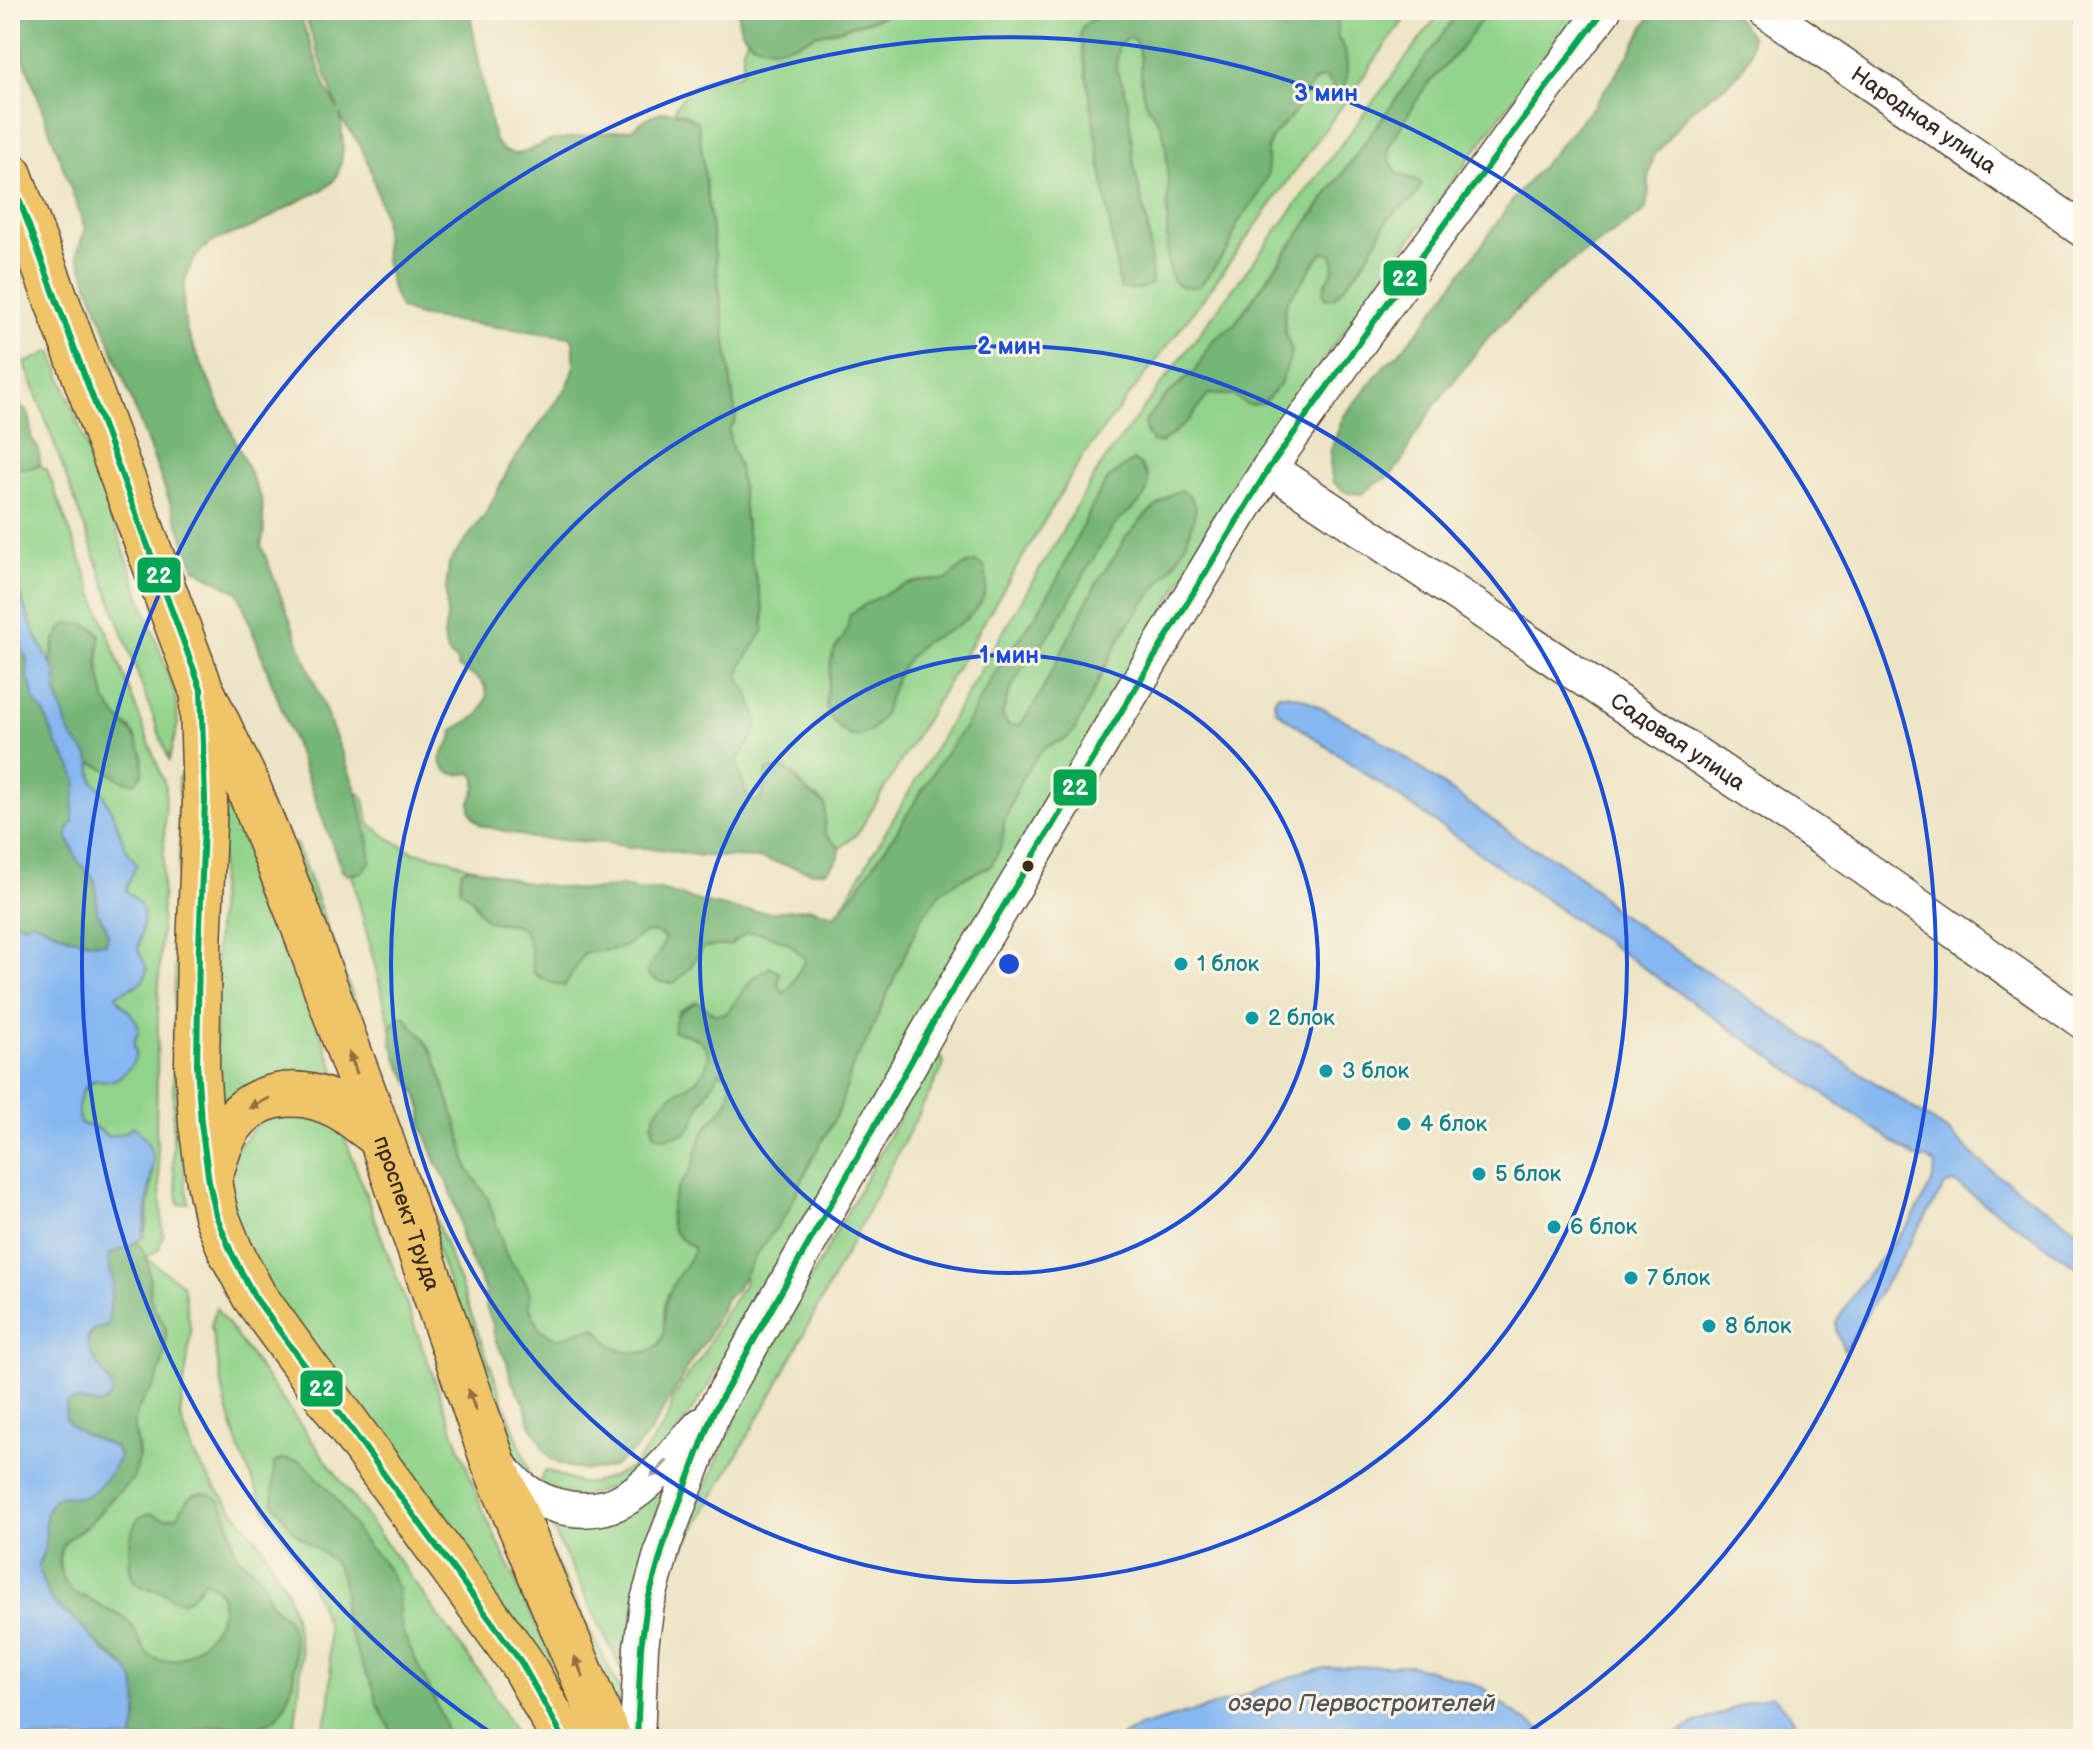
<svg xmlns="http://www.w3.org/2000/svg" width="2093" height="1749" font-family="'Balsamiq Sans',sans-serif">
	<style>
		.green { fill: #91d38a; stroke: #667e54; stroke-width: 2 }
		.forest { fill: #74b576; stroke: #58704a; stroke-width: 2 }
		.water { fill: #85b7f1; stroke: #607088; stroke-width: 2 }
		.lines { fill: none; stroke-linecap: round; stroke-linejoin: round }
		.minor-casing { stroke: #564637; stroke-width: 37 }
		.major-casing { stroke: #564637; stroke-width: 47 }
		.minor { stroke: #fff; stroke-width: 34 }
		.major { stroke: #f0c469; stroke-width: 44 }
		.bus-1-casing { stroke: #fcf5e5; stroke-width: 12 }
		.bus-1 { stroke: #00a651; stroke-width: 6 }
		.oneway { fill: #8c6f40 }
		.oneway2 { fill: #a79f9a }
		.ring { fill: none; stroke: #1d4ed8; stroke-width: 4 }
		.bus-dot { fill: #3b2a1e; stroke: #fcf5e5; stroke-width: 3 }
		.culture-dot { fill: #0f9aa8; stroke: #fcf5e5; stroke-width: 3 }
		.labels { text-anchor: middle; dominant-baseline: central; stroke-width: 6; stroke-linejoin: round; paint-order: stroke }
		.street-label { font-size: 22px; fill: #3b2a1e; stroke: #fcf5e5 }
		.culture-label { font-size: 22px; fill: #0d838f; stroke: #fcf5e5; text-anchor: start }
		.water-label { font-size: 24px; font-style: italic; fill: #51545d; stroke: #fcf5e5 }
		.centre { fill: #1d4ed8; stroke: #fcf5e5; stroke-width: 4 }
		.ring-label { font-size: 24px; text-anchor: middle; font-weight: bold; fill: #1d4ed8; stroke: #fcf5e5; stroke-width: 6; stroke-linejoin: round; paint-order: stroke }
		.line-badge { stroke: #fcf5e5; stroke-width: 3 }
		.badge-label { font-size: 22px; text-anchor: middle; font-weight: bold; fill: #fff }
	</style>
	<rect width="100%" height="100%" fill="#fcf5e5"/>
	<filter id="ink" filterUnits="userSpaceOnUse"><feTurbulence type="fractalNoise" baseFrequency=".0125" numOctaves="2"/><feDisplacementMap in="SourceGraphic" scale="16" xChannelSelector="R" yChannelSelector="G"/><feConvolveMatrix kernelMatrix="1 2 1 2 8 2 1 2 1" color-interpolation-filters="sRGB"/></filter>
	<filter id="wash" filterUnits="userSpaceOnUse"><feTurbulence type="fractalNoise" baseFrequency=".006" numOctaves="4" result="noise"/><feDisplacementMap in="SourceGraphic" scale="32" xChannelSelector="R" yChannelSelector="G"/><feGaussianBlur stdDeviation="1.8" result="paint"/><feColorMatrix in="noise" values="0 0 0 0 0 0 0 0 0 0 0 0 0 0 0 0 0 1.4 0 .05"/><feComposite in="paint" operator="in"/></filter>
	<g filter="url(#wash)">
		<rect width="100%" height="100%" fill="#ece4c5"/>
		<g class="green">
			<path d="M895,10H1125L1095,17L1081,28L1120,288L1133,290L1150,261V244L1147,221L1134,166L1128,104L1124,87L1116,70L1118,46L1128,37L1135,40C1145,61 1139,73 1143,94C1145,106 1156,115 1161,126C1167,142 1168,163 1168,181C1169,204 1163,261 1172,279C1177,289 1190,288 1200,286L1230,246L1236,226L1268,174L1267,150L1272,137L1295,112L1309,87L1320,78H1327L1337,92L1343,91C1348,77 1349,50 1338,39L1337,10H1411L1206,295L1083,456L858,833L840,848L825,835V805L818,798L808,793L794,774L765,779L763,796L755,802L747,797C743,789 736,765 738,757C739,753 753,736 757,729L749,695L739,678L741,666L764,623V611L749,550L739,468L730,441L729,430L736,420L698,123L685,114L674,111C689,81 707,76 738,75L743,70V49L747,38L753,44L781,47L790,45L816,35L835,31L879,18Z"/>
			<path d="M1442,10H1460L1234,324L1211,342L1196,370L1166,396L1146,420L1145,428L1147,435L1161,443L1187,422L1209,394L1233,395L1291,349C1283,327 1280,306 1296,287C1304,278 1298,288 1305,278C1311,268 1316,260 1325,251L1332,254C1338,266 1332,274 1325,285L1334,298C1350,282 1365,262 1376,242C1380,234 1382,226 1388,219C1400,205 1417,203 1421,183C1414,177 1410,179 1402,176C1388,170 1387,152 1392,140L1423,90L1463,46L1487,10H1583L1523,85L1330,350L1295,409L1229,500L702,1396L655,1463L642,1478L578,1498L538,1485L545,1470L578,1483H592L611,1477L630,1468L637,1462L661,1429L669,1415L673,1400L687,1376L703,1355L722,1317L743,1287L745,1280L743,1277L755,1256L787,1213L818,1147L829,1130L839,1110L853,1065L865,1044L921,918L942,891L961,879L991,866L1004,834V822L1021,779L1041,751L1050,745L1066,739L1074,731L1121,636L1141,606L1177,561L1194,519L1171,494L1146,515L1132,530L1116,555L1098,580L1038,699L1020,726L1008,725L1002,715L1009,692L1026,661L1054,627L1091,558L1148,477L1142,466L1133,460L1109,478L1096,498L1057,580L1036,615L993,677L966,725L941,760L897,831L855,892L841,908L1101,465Z"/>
			<path d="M52,351L175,693L178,724L169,760L25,363Z"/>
			<path d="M40,465L47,470L166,788L158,1015L156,1128L163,1236L159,1249L146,1258L183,1285L191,1332L180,1416L194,1455L212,1483L262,1546L286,1589L295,1620L301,1655L300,1682L293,1739H181C190,1735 199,1728 209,1727C226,1726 242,1729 259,1725C293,1716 298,1671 293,1641C292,1633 288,1625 286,1617C264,1604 271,1593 259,1576C253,1567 242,1564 237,1554C231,1544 234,1534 230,1524C225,1513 213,1502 206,1493C189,1494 186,1501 179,1516L169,1518H159L130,1550C130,1565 128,1583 145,1588C151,1590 158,1590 164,1592C172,1597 177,1604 187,1599C194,1596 199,1587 204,1581C248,1597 203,1654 174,1660C139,1667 143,1633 123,1616C120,1614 116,1613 112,1612C103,1607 94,1601 85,1597C79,1595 78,1597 74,1593C61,1583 56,1563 62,1548C66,1536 80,1532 89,1524C98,1515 105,1505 114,1496C120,1491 126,1486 132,1480C136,1471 140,1460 139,1450C138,1439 133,1430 135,1419C137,1407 146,1397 153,1387C161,1373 167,1349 166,1333C166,1319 151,1310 150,1294C149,1275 151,1256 136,1242L143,1237L146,1228L153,1170L126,1132L108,1137L100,1130L80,1123C74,1106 80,1089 96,1080L106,1082L136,1054L134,1042L138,1034L128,1010L120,1004L116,995C125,989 138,988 144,979C151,968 141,960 138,950C136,940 143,933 143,924C143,914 133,898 126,890L128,881L136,864L125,847L115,819L101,789L93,782L91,763C109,766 116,785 136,781L143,773L142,753L131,729L118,718L105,700L98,664L100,643L97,630L84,624L63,626L53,646L51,664C39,646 31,625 24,605C19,592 17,581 10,569V468H29Z"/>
			<path d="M188,765L183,1144L185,1182L189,1203L179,1205L173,1165L174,1004L181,813L178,779Z"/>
			<path d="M225,782L345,1097L218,1123L214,987Z"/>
			<path d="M357,792L363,796L369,823L388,838L414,852L449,859L469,867L461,871C468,888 474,916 494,922C508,927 515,918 527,936C534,946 530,961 534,973L576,968L584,952C596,951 612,951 623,947C638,941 643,924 664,937V944L660,952L688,970L699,953L705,947L730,945L746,933H762L787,942L806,959L790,987L783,994L778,984L753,978L727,1013L716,1015L697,1002L678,1011L673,1031C695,1036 720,1045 703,1072C700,1075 699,1080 695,1083C692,1085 687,1086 684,1088C669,1097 655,1108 652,1126L693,1124L696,1111L720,1072L729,1077C735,1105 718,1110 705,1130C698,1141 697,1154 693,1165C689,1175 681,1182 676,1191C672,1200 668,1218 672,1228C675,1237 687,1242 694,1249C689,1267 674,1280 666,1299C661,1312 668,1330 660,1342C651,1357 626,1354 613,1346C606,1342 601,1334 596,1328H589L558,1339L539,1329L529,1306L530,1294L526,1283L506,1255L488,1199L468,1169L460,1134L434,1055L421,1035L412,1026L410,1021L396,1020L391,1029L352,875L361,872L370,862C371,838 361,815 357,792Z"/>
			<path d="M290,843H296L528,1467L529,1476L514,1463Z"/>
			<path d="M936,1058H942L944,1064L942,1069L776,1387L679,1556L677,1554L741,1405L931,1060Z"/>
			<path d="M313,1111L343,1133L482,1508L589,1739L257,1272L226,1201L229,1159L261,1119Z"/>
			<path d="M216,1308L487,1683L518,1739H322L330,1701L331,1675L327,1625L311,1585L292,1550L268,1515L241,1454L226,1405L211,1326Z"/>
			<path d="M672,1478L627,1681L551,1526L553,1524C612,1535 628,1510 672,1478Z"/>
			<path d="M534,1519L627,1704L626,1731Z"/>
		</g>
		<g class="forest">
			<path d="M10,10H298L327,90L338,109L303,10H469L494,140L504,151L516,154L526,152L549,141L633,129C656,108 672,106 698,123L736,420L729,430L730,441L739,468L749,550L764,611L763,632L741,666L739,678L749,695L757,718V729L749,744L738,758V767L747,796L755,802L763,796L767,770C795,762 792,781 809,793C815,798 820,800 825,805V834L840,848L839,857L834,864L826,871L813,872L758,858L702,856L660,849L629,847L608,843L532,838L481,825L475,819L470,811V803L476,787V779L472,773C456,776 444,775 440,759L452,739L453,730L479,715L487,697L486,687L480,680L458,667L456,660L450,655L446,648L444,636L447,617L446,590L449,563L488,510L510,466L567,387L574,369V344L571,337L418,316L400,308L393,293L385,260L384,218L370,167L359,143L343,122L340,114C342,133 346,155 337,175C329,190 316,192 303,199C286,207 270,218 254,226C241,232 226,235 213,242C180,262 181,297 186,330L262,500L264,533L261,545L357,792C361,815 371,839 370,862L361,872L347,875L342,871L238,592L195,569L77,254L85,228L10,20Z"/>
			<path d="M738,10H895C870,22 844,27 818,34C810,37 803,41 795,44C766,53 737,45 738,10Z"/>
			<path d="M1125,10H1337L1338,39C1349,50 1349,77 1343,91L1337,92L1327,78H1320L1314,81L1302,98L1295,112L1272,137L1267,150L1268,174L1258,196L1236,226L1230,246L1200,286C1190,288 1177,289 1172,279C1163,260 1169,204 1168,181C1167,163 1167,143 1161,126C1156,115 1145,107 1143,94C1139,73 1145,62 1135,40L1128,37L1118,46L1116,70L1124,87L1128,104L1134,166L1148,231L1152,278L1151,284L1140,289H1120L1080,34C1085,15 1109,15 1125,10Z"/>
			<path d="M1460,10H1488L1463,46L1423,90L1388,148V157L1397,173C1406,178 1414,177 1421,183C1417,203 1400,205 1388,219C1382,226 1380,234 1376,242C1364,263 1350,281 1334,298L1325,299L1323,292C1327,277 1339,269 1332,254L1324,252L1312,265L1303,281L1287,301L1284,310V330L1291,349L1290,358L1280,385L1263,403L1253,405L1246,404L1233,395L1209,394L1187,422L1161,443L1152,442L1145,428L1146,420L1166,396L1196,370L1211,342L1235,324Z"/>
			<path d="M1655,10H1726L1740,21L1751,36L1750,55L1740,72L1728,84L1700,103L1687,115L1654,156L1649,174V192L1645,211L1557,272L1489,336L1433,408L1412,440L1404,458L1392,474L1361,494L1345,492L1333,482L1330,465L1331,450L1343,417L1385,365L1398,354L1420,329L1481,246L1514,198L1593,107L1630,53L1645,25Z"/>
			<path d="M10,267L22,278L20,289L21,306L11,310Z"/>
			<path d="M10,400L28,412L31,423V437L39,450L40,465L29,468H10Z"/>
			<path d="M1133,460C1143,467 1151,477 1147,491C1141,507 1123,513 1114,526C1091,558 1075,593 1055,626C1047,639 1037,648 1028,660C1016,676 1007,695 1002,715L1008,725H1020L1038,699L1098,580L1116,555L1126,537L1146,515L1171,494L1181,490L1190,496L1196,507C1188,565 1148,589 1121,636C1104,666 1090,699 1074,731L1066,739L1050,745L1041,751L1021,779L1004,822L1002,845L991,866L961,879L942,891L921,918L865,1044L853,1065L839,1110L807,1168L787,1213L755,1257L735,1291L727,1297L706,1340L689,1364L670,1400L648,1435L633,1452L614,1466L599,1470H584L569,1467L560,1464L550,1458L543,1449L541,1442L530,1424L525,1404L512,1382L507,1362L495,1340L493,1325L486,1307L485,1291L462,1240L459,1217L448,1183L436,1162L422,1125V1110L418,1096L400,1065L392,1044L391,1029L396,1020L400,1017H406L412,1026L421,1035L434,1055L460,1134L468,1169L488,1199L506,1255L526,1283L530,1294L529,1307L539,1329L558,1339L589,1328H596C601,1334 606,1342 613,1346C626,1354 651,1357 660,1343C668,1330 661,1312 667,1299C670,1291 673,1283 678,1276C684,1266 690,1261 694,1249C687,1242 675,1237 672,1228C668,1219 672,1200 676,1192C680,1182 689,1175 693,1165C697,1154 698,1141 705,1130C718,1110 735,1106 729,1077L720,1072L702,1101L693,1124L686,1133L665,1138L654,1135C648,1112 666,1098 685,1087C690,1084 692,1085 696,1081C699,1078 701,1074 703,1071C719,1045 695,1035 673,1031C675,1013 682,1009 697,1002L716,1015L727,1013L753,978L770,967L780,973L778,984L783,993L790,987L806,959L787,942L762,933H746L730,945L705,947L699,953L688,970L674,983C663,983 655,982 647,974C650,959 664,952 664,937C644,924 638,940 623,947C612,951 595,951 584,953L565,986C553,984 544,981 534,973C529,955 534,926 508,923C501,922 495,923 487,921L480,913L473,900L460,889L461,871L469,867L479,869L522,882L571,889L594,890L622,886L636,890H660L702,902L743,911L773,912L810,908L835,915L855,892L897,831L941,760L966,725L993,676L1036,615L1057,580L1096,498L1109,478Z"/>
			<path d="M976,562L984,566C995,600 968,622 940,635C932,639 925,640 919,647C912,654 904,662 900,671C889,690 887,728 860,736C850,739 841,730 835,723C821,709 827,695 829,678C830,670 830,661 833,654C835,647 839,644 843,638C847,632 848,623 850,615C863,604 903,583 920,581C929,580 938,580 947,580C956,571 963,564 976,562Z"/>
			<path d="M10,614L19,646L24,651L27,660V677L33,692L34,700L45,714L57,745L71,766L78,781L73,805V822L68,830V838L78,861L94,879L96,887L97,912L106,926L108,935L106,943C82,943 63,934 42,926C33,922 22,925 10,920Z"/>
			<path d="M68,624H84L100,634L98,664L105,700L118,718L133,733L142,753L143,772L136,782C116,785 109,766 91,763L87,754L73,739L68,730L56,692V673L51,664L55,640L63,627Z"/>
			<path d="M136,1242C151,1256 149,1275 150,1294C151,1310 166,1319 166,1333C167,1349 161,1372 153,1387C146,1397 137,1407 135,1419C131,1443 146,1452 132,1480C126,1486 120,1490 114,1496C105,1505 98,1515 89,1524C80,1532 66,1537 62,1548C56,1563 61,1583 74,1593C79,1597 79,1595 85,1597C94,1601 103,1607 112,1612C116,1613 120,1614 123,1616C144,1631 137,1667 174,1660C203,1654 249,1596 204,1581C197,1589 189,1606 175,1600C169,1598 166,1592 159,1591C152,1588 142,1590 136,1583C125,1572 128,1528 139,1518C143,1515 146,1514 151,1513C161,1519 167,1519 178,1516C184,1504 188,1493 204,1493C234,1495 225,1540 239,1558C244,1565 253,1568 258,1574C265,1582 265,1594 270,1602C274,1611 282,1612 287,1619C300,1638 295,1703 276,1718C255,1734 227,1722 204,1728C196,1730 190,1736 182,1738C167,1741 149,1739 133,1739V1731L136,1722L130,1673L123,1664L90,1638L84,1629L70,1615L53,1604L43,1586L38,1566L45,1548V1519L51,1502L58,1496L67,1495L83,1497L90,1493L104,1480L119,1458L116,1448C98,1437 53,1432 68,1402L76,1400L100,1405L111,1383C93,1367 72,1332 108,1325L113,1280L108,1261L111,1253L128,1247Z"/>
			<path d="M282,1459L300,1461L314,1474L335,1497L366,1545L379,1557L390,1573L398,1589L399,1617L404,1636L433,1696L444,1722L445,1739H396L377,1704L374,1689L363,1667L346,1624L343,1607L345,1594L341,1575L333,1561L294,1532L273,1502L274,1463Z"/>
		</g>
		<g class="water">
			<path d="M10,569L18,583L22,602L37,638L56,673V692L68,730L73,739L87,754L91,763L93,781L101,789L115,819L125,847L136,864C134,874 128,880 126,890L140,904L144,914L138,950L147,968L145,978L139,984L116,995C121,1007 135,1013 138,1026C140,1033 134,1037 134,1044C134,1053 137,1047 135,1056C134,1067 119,1080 109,1081C104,1082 100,1079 96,1080C80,1083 75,1111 80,1123L100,1130L108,1137L126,1132L133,1126C144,1135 151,1146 153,1160L143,1237L128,1247L111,1253L108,1261L113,1280L108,1325C61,1332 109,1373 113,1392L108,1400L100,1405L76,1400L68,1402C53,1431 99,1437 116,1449L119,1458C114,1469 96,1495 82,1497C69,1499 58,1490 50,1505C42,1519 48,1533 45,1547C44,1553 39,1559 38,1564C38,1567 40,1573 41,1576C49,1607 60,1607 82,1627C89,1633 95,1642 102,1649C111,1658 123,1662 130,1673C138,1685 139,1707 136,1721C135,1728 133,1732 133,1739H10V920L24,925L32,921C56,932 79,944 106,943L108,935L106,926L97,912L96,887L94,879L78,861L68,838V830L73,822V805L77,781L71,766L57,745L45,714L34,700L33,691L27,677V660L24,652L15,639L13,622L10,614Z"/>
			<path d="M1278,694H1287L1302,698L1372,734L1523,842L1555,859L1574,872L1597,891L1614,910L1948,1131L1986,1167L2083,1234V1271L1955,1183L1945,1185L1849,1344L1844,1350L1836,1331V1322L1860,1284L1911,1221L1932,1183L1936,1165L1928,1159L1916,1158L1290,721L1276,710L1274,701Z"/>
			<path d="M1403,1665H1411L1443,1674L1483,1688L1507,1708L1554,1739H1118L1139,1727L1236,1699L1274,1682L1325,1668Z"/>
			<path d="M1771,1695C1788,1707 1795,1719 1801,1739H1667L1694,1724L1728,1711L1744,1703Z"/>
		</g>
	</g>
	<g filter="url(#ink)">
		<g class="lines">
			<g class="minor-casing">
				<g id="minor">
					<path id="s1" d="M1764,10L2083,230"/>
					<path id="s2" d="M1269,468L1839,850L2083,1022"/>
					<path d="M497,1464C504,1471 512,1479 519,1486C548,1510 592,1518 625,1499C652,1484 680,1447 701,1425"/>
					<path d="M637,1739L641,1647L647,1604L664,1544L713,1413L938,1014L1230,530L1269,468L1414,266L1604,10"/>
				</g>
			</g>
			<g class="major-casing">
				<g id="major">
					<path id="s3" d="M10,175L201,689L247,784L301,920L380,1136L493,1461L609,1739"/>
					<path d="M202,707L205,800L199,949L197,1064L201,1123L209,1182L216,1215L231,1252L254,1296L521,1662L564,1739"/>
					<path d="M209,1180C214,1165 218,1147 226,1133C250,1091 299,1085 339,1107C353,1115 366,1127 380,1136"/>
				</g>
			</g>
			<use href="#minor" class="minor"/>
			<use href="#major" class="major"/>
			<g class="bus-1-casing">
				<g id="bus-1">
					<path d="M10,175L201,689L205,800L199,949L197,1064L201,1123L209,1182L216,1215L231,1252L254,1296L521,1662L564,1739"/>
					<path d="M637,1739L641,1647L647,1604L664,1544L713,1413L938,1014L1269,468L1414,266L1604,10"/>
				</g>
			</g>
			<use href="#bus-1" class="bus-1"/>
		</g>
		<defs><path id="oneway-solid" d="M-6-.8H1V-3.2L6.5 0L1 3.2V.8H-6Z" transform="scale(2)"/></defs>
		<g class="oneway">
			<use href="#oneway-solid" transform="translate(353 1063) rotate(-110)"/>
			<use href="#oneway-solid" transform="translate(259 1103) rotate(153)"/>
			<use href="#oneway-solid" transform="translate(472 1400) rotate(-109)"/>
			<use href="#oneway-solid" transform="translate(579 1667) rotate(-113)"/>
		</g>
		<use class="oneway2" href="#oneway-solid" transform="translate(659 1469) rotate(134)"/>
	</g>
	<g class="ring">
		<circle cx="1009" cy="964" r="309"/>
		<circle cx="1009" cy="964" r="618"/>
		<path d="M497 1737A927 927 0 1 1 1521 1737"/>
	</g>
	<circle class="bus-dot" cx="1028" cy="866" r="7"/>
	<g class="culture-dot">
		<circle cx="1181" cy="964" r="8"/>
		<circle cx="1252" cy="1018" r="8"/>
		<circle cx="1326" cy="1071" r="8"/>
		<circle cx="1404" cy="1124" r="8"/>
		<circle cx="1479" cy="1174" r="8"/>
		<circle cx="1554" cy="1227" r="8"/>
		<circle cx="1631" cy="1278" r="8"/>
		<circle cx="1709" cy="1326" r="8"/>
	</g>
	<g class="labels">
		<g class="street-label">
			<text stroke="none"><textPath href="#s1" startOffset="194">Народная улица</textPath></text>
			<text stroke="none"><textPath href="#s2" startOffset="492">Садовая улица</textPath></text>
			<text stroke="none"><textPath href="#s3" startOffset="1112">проспект Труда</textPath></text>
		</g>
		<g class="culture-label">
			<text x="1197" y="964">1 блок</text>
			<text x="1268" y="1018">2 блок</text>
			<text x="1342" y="1071">3 блок</text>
			<text x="1420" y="1124">4 блок</text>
			<text x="1495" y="1174">5 блок</text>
			<text x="1570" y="1227">6 блок</text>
			<text x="1647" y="1278">7 блок</text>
			<text x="1725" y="1326">8 блок</text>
		</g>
		<g class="water-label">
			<text x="1362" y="1703">озеро Первостроителей</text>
		</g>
	</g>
	<circle cx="1009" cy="964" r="12" class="centre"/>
	<g class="ring-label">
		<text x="1326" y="101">3 мин</text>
		<text x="1009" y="354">2 мин</text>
		<text x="1009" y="663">1 мин</text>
	</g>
	<g class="line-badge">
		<rect x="1382" y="259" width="46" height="38" rx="8" fill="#00a651"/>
		<rect x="136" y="556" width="46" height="38" rx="8" fill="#00a651"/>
		<rect x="1052" y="768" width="46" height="39" rx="8" fill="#00a651"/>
		<rect x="299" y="1369" width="45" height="39" rx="8" fill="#00a651"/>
	</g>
	<g class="badge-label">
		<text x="1405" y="286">22</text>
		<text x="159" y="583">22</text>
		<text x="1075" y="795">22</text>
		<text x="322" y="1396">22</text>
	</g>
	<rect width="2093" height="1749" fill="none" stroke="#fcf5e5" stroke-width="40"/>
</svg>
